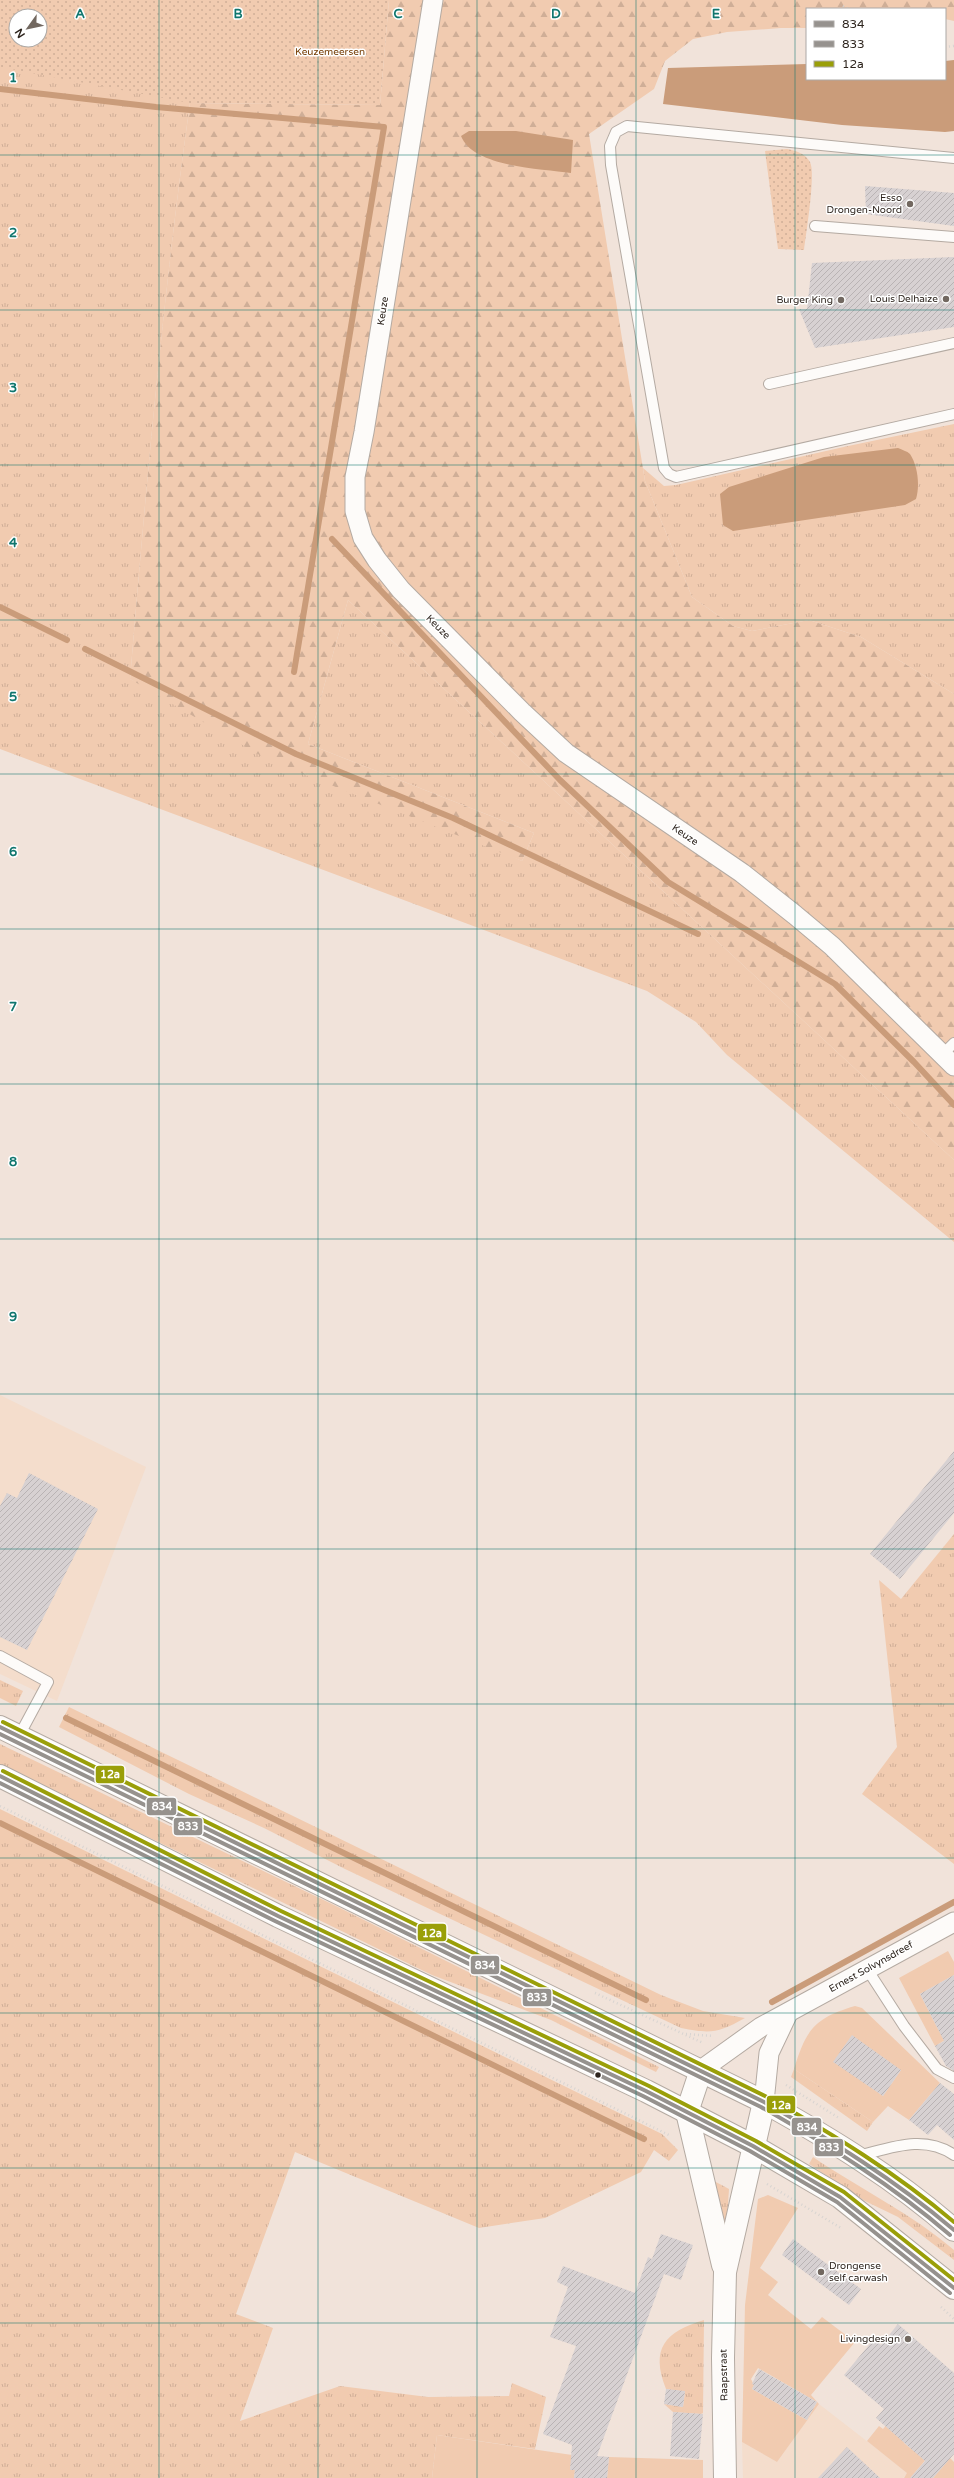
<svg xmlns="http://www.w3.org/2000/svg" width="954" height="2478" font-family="'Varela Round',sans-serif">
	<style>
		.built { fill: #f4ddcc }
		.grass { fill: url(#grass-tufts); fill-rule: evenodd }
		.forest { fill: url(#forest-firs) }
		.park { fill: url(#park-dots); fill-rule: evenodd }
		.garden { fill: #f1cbb0; fill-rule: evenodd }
		.water { fill: #ca9c7a }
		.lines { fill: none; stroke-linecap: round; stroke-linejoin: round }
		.stream { stroke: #ca9c7a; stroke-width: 6 }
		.building { fill: url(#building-hatch) }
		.lane-casing { stroke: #b4aaa2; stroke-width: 12 }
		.street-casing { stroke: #b4aaa2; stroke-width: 21 }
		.secondary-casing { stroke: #b4aaa2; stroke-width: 24 }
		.highway-casing { stroke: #b4aaa2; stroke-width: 24 }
		.path { stroke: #d8d4d1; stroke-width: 2.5; stroke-dasharray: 1 3; stroke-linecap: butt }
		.lane { stroke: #fdfbf9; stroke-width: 10 }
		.street { stroke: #fdfbf9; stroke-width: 19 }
		.secondary { stroke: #fdfbf9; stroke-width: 22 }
		.highway { stroke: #fdfbf9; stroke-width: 22 }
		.bus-1-casing { stroke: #fff; stroke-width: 7 }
		.bus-2-casing { stroke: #fff; stroke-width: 7 }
		.bus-3-casing { stroke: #fff; stroke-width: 7 }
		.bus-1 { stroke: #96928e; stroke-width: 4 }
		.bus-2 { stroke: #96928e; stroke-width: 4 }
		.bus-3 { stroke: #9a9f09; stroke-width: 4 }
		.grid { fill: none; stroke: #0f766e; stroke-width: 1; stroke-opacity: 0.55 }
		.poi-dot { fill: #726860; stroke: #fff; stroke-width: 1.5 }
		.bus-dot { fill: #2e251e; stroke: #fff; stroke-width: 1.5 }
		.labels { text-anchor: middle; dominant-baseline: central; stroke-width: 3; stroke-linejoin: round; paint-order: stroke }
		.park-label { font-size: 10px; fill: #733b00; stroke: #fff }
		.poi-label { font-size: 10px; fill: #2e251e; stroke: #fff; text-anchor: end }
		.street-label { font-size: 10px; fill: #2e251e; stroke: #fff }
		.grid-label { font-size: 13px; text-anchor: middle; font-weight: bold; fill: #0f766e; stroke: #fff; stroke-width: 3; stroke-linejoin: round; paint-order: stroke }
		.line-badge { stroke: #fff; stroke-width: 1.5 }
		.badge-label { font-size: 11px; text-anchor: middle; font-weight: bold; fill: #fff }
	</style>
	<defs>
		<pattern id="grass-tufts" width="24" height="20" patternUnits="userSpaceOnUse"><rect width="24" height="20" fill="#f1cbb0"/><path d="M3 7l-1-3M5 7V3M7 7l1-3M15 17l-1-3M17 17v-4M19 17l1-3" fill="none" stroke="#cfae97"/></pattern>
		<pattern id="forest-firs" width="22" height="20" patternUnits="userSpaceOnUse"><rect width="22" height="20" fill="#f1cbb0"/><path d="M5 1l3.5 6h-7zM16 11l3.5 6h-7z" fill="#cfae97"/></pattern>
		<pattern id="park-dots" width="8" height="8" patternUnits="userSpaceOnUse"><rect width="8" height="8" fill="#f1cbb0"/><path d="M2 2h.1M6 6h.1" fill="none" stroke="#cfae97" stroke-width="1.8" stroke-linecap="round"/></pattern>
		<pattern id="building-hatch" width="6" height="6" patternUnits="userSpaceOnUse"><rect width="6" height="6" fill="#d7d1d2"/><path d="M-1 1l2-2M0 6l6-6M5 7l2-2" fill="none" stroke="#b9b3b4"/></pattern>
	</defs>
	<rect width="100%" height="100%" fill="#f1e3da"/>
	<g class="built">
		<path d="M0,1395L146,1467L57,1701L0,1674Z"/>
		<path d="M819,2404L908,2473L903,2478H743L742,2442L777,2462Z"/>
	</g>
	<g class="grass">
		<path d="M0,0H389L190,103C163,295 146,487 130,679L522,861L534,833L308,744L348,600L954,1160V1242L727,1055L696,1022L647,991L0,749ZM16,16H40V40H16Z"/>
		<path d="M954,424V694L861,637L809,620L752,631L733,626L692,597L645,481L643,468L664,486L676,485L848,446Z"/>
		<path d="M954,1534V1864L862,1794L897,1747L879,1580L901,1599Z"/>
		<path d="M0,1680L23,1691L16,1706L0,1698Z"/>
		<path d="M69,1707L661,1995L703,2011L745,2018C718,2033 711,2034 681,2028L345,1869L264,1828L189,1794L59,1727Z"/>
		<path d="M0,1744L336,1906L659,2067L656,2072L551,2020L432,1975L0,1765Z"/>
		<path d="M0,1809L662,2134L678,2150L669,2161L654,2150L641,2172L545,2218L479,2228L295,2152L236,2314L273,2328L240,2421L340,2386L428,2397L509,2396L512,2383L546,2397L535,2449L437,2435L432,2478H0Z"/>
		<path d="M794,2069L873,2122L867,2131L791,2077Z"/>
		<path d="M813,2157C860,2189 911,2213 954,2250V2260L898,2217L865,2201L809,2164Z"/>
		<path d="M714,2181L729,2189L726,2233Z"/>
		<path d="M704,2320L703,2413L701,2414L673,2412L664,2404L683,2407L685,2392L666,2389C650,2348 665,2332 704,2320Z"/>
	</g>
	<path class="forest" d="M389,0H954V21L945,19V9H807V28H781L727,32L693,39L665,61L654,89L589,134L645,481L692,597L733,626L752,631L809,620L861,637L954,694V1160L348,600L308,744L534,833L522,861L268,760L130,679C146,487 163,294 190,103L380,105Z"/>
	<g class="park">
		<path d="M0,0H389L380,105L190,103L0,67ZM16,16H40V40H16Z"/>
		<path d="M787,149C796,151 805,153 810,162C816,173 806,234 804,250L778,249L765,151Z"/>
	</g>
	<g class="garden">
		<path d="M948,1951L954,1962V1975L920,1994L938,2029L947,2039L935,2046L899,1978Z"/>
		<path d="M855,2006L862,2008L940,2083L909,2120L888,2106L873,2122L794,2069C806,2030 814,2018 855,2006ZM834,2061L901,2070L883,2096Z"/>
		<path d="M768,2195L798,2208L760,2268L778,2282L768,2295L811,2329L822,2317L855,2342L811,2395L819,2404L777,2462L742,2442L745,2305L758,2199ZM758,2368L817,2402L807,2420L752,2389L754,2385L751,2379Z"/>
		<path d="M921,2384L904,2443L914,2451L924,2440L934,2450L911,2477L912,2478H904L907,2473L867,2441L879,2426L883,2429Z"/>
		<path d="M437,2435L572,2455L570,2470H575L574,2478H432Z"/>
		<path d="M609,2457L703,2460V2478H607Z"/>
		<path d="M950,2458L954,2462V2478H933Z"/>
	</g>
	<g class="water">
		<path d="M954,60V131L945,132L842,125L663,104L668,68L807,64V79H945V61Z"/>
		<path d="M469,131H516L573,140L571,173C541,169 473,167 461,136Z"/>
		<path d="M898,448C902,450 907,451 910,454C918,466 920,486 916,499L905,505L733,531L723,525L720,494L729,487L824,457Z"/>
	</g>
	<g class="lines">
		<g class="stream">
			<path d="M0,89L156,107L384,127L294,672"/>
			<path d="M332,539L560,780L668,882L835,984L914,1062L954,1105"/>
			<path d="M0,607L67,640"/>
			<path d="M85,649L296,754L453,818L698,934"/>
			<path d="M66,1718L646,2000"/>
			<path d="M0,1823L644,2139"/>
			<path d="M772,2002L954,1902"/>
		</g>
	</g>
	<g class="building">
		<path d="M865,186L954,193V226L866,214Z"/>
		<path d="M954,257V327L815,348L799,309H807L812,263Z"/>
		<path d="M954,1451V1513L900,1579L870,1554Z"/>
		<path d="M29,1473L98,1509L27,1650L0,1637V1506L7,1493L17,1498Z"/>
		<path d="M954,1975V2071L946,2066L935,2046L944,2041L920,1994Z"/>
		<path d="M852,2035L901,2070L883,2096L833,2062Z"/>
		<path d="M940,2083L954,2094V2140L937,2125L928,2135L909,2120Z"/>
		<path d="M661,2234L693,2245L681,2280L664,2274L597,2456L609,2457L607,2478H574L575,2470H570L572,2445L543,2434L576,2346L550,2337L568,2287L557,2282L563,2266L635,2293L648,2257L652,2259Z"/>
		<path d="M793,2239L861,2289L849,2305L782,2255Z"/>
		<path d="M898,2324L954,2373V2454L933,2478H910L925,2461L876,2418L884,2409L844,2375L874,2339L881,2345Z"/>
		<path d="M759,2369L817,2402L807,2420L752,2389L754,2385L752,2384Z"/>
		<path d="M666,2389L685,2391L683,2407L664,2404Z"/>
		<path d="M673,2412L703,2414L699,2459L670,2456Z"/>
		<path d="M847,2447L880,2478H818Z"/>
	</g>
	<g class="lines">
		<g class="lane-casing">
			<g id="lane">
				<path d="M954,158L627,126L616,132L610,146L611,165L664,468L669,474L676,477L954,414"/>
				<path d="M815,226L954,237"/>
				<path d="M769,384L954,343"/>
				<path d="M943,1054L954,1043"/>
				<path d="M0,1656L48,1682L19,1736"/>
				<path d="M867,1969L904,2026L937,2069L954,2078"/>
				<path d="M858,2156C891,2148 924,2134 954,2155"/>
			</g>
		</g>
		<g class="street-casing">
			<g id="street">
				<path d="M433,0L364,432L355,477V511L363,538L377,560L401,590L522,712L566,753L742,873L795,915L832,946L954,1066"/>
				<path d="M701,2070L761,2027L954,1922"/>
				<path d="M764,2102L769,2053L788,2013"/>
			</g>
		</g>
		<g class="secondary-casing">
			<g id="secondary">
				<path d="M701,2070L687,2112L723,2265"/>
				<path d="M725,2478L723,2358L725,2272L764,2102"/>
			</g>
		</g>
		<g class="highway-casing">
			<g id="highway">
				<path d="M0,1727L764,2102C831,2139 896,2179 954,2230"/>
				<path d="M0,1776L278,1916L646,2091L753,2146L840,2197L954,2288"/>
			</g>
		</g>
		<g class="path">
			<path d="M843,6L848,9"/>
			<path d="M945,47L954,46"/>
			<path d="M0,1806L671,2136"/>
			<path d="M595,1993L703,2043"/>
			<path d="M686,2034L713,2036"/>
			<path d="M786,2085L839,2118"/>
			<path d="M767,2184L841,2228"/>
			<path d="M941,2307L954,2319"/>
		</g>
		<use href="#lane" class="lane"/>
		<use href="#street" class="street"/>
		<use href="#secondary" class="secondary"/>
		<use href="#highway" class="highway"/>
		<g class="bus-1-casing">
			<g id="bus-1">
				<path d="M0,1727L764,2102C831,2140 895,2180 954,2230"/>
				<path d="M0,1776L278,1916L646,2091L753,2146L840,2197L954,2288"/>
			</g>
		</g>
		<g class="bus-2-casing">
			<g id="bus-2">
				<path d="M0,1734L761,2107C828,2145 892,2185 950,2235"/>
				<path d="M0,1783L275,1921L643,2096L750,2151L837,2202L950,2293"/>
			</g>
		</g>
		<g class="bus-3-casing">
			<g id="bus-3">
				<path d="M3,1722L767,2097C833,2134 896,2173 954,2222"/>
				<path d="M3,1771L281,1911L649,2086L756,2141L844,2192L954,2280"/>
			</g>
		</g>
		<use href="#bus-1" class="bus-1"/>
		<use href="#bus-2" class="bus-2"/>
		<use href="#bus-3" class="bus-3"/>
	</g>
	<path class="grid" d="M159,0V2478M318,0V2478M477,0V2478M636,0V2478M795,0V2478M0,155H954M0,310H954M0,465H954M0,620H954M0,774H954M0,929H954M0,1084H954M0,1239H954M0,1394H954M0,1549H954M0,1704H954M0,1858H954M0,2013H954M0,2168H954M0,2323H954"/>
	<g class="poi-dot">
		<circle cx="910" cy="204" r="4"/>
		<circle cx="946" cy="299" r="4"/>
		<circle cx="841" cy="300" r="4"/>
		<circle cx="821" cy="2272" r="4"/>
		<circle cx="908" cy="2339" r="4"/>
	</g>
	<circle class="bus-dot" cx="598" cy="2075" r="3.5"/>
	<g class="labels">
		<g class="park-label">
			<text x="330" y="52">Keuzemeersen</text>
		</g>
		<g class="poi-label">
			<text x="902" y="198">Esso<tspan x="902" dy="12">Drongen-Noord</tspan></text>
			<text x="938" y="299">Louis Delhaize</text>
			<text x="833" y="300">Burger King</text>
			<text x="829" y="2266" text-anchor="start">Drongense<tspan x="829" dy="12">self carwash</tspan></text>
			<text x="900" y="2339">Livingdesign</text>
		</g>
		<g class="street-label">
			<text transform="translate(383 311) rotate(-81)">Keuze</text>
			<text transform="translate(438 627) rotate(45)">Keuze</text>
			<text transform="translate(685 835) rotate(34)">Keuze</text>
			<text transform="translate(871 1967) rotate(-29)">Ernest Solvynsdreef</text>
			<text transform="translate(724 2375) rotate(-91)">Raapstraat</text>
		</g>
	</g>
	<g class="grid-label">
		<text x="80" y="18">A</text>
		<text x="238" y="18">B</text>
		<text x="398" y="18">C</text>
		<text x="556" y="18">D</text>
		<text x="716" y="18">E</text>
		<text x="13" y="82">1</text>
		<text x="13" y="237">2</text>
		<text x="13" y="392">3</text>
		<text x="13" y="547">4</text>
		<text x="13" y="701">5</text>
		<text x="13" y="856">6</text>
		<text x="13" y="1011">7</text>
		<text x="13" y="1166">8</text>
		<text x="13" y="1321">9</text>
	</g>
	<g class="line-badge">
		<rect x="95" y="1765" width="30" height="19" rx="4" fill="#9a9f09"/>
		<rect x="146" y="1797" width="31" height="19" rx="4" fill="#96928e"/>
		<rect x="173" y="1817" width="30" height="19" rx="4" fill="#96928e"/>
		<rect x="417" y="1923" width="30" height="19" rx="4" fill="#9a9f09"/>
		<rect x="470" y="1955" width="30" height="20" rx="4" fill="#96928e"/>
		<rect x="522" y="1988" width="30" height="19" rx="4" fill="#96928e"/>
		<rect x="766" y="2095" width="30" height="19" rx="4" fill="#9a9f09"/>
		<rect x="791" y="2117" width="31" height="19" rx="4" fill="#96928e"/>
		<rect x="814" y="2138" width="30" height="19" rx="4" fill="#96928e"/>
	</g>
	<g class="badge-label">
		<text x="110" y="1778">12a</text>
		<text x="162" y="1810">834</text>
		<text x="188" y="1830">833</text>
		<text x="432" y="1937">12a</text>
		<text x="485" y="1969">834</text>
		<text x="537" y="2001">833</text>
		<text x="781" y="2109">12a</text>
		<text x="807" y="2131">834</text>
		<text x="829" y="2151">833</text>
	</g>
	<rect x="806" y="8" width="140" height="72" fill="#ffffff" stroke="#aba8a5"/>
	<rect x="814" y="21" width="20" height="6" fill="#96928e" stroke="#aba8a5"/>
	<text x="842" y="28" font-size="12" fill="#2e251e">834</text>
	<rect x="814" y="41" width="20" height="6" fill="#96928e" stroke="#aba8a5"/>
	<text x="842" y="48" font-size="12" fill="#2e251e">833</text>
	<rect x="814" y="61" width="20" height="6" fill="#9a9f09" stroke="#aba8a5"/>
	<text x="842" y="68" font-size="12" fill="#2e251e">12a</text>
	<g transform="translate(28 28) rotate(237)"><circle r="19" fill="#ffffff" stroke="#aba8a5"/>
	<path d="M0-3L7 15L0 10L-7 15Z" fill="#726860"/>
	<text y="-6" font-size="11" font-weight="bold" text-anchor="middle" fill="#2e251e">N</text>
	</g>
</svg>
